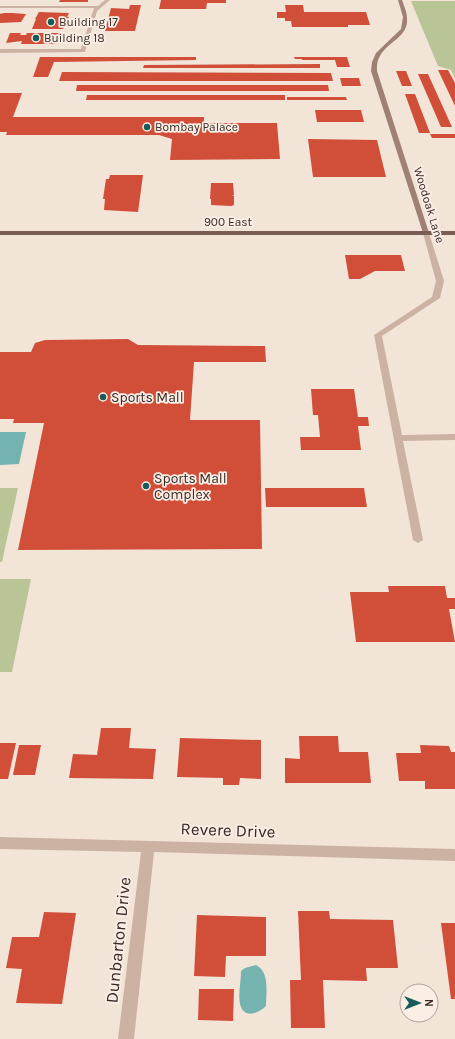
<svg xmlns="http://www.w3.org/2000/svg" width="455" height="1039" font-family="Karla,sans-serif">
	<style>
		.green { fill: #b9c497 }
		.water { fill: #74b3af }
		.building { fill: #d14e38 }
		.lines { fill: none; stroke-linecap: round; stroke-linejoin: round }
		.street { fill: #ccb2a3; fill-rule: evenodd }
		.secondary { fill: #a08074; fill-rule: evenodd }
		.primary { fill: #7a5e55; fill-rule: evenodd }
		.poi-dot { fill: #185c59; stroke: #fbeee5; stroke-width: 1.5 }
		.labels { text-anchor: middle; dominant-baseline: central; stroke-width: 3.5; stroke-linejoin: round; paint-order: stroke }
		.far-poi-label { font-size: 12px; fill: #372926; stroke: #fbeee5; text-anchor: start }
		.far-street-label { font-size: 12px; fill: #372926; stroke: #fbeee5 }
		.poi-label { font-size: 14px; fill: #372926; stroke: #fbeee5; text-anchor: start }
		.near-street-label { font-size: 17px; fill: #372926; stroke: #fbeee5 }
	</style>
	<rect width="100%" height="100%" fill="#f3e4d8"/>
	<g class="green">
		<path d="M411,1H455V78L451,70L438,66Z"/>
		<path d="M0,488H18L2,562H0Z"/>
		<path d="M0,579H31L12,672H0Z"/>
	</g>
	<g class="water">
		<path d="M0,432H26L19,464L0,465Z"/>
		<path d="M256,965C270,972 266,992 266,1006C259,1013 244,1020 240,1004C238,994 241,982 241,971L245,968Z"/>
	</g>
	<g class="building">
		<path d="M60,0H88V2H59Z"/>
		<path d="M161,0H226V3H207L206,9H159Z"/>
		<path d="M130,5H141L135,31H105L111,8L129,9Z"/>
		<path d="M285,5H303L304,12H366L370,25H348V27H292L291,21H285V18H277V12H286Z"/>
		<path d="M39,12L69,13L67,17H69L63,29H32L36,19H35Z"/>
		<path d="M4,13H12L26,14L21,22L0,23V14Z"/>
		<path d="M10,33H21L20,35H26L27,33H66L63,43L48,44H21L22,41L6,43Z"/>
		<path d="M40,57H196V60L54,62L48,77H33Z"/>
		<path d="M294,57H347L350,67H337L335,60H302V59H295Z"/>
		<path d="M320,64V68H143L144,65Z"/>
		<path d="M438,70H448L455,83V106Z"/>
		<path d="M396,71H406L412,86H402Z"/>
		<path d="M62,72L331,73L333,81H59Z"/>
		<path d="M418,74H428L452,127H441Z"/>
		<path d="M340,78H359L361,86H342Z"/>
		<path d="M77,85H328L329,91H76Z"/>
		<path d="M0,93H22L13,117H204V123H277L280,159L170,160L172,139L159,135H6L7,132H0Z"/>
		<path d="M405,94H415L430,133H419Z"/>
		<path d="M87,95H285V100H86Z"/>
		<path d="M287,97H346L347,100H287Z"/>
		<path d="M315,110H361L364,122H317Z"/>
		<path d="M430,134H455V138H432Z"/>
		<path d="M308,139L377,140L386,177H313Z"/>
		<path d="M110,175H143L138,212L104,210L105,199H103L106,179H109Z"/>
		<path d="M211,183H233L234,195L232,196H234V205L231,206L211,205V199H210Z"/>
		<path d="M345,255H401L405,271H375L360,279H349Z"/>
		<path d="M128,339L138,345L265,346L266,362H194L190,420H260L262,549L18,550L44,423H13L14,419H0V352H31L35,343L45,340Z"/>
		<path d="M311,389H354L358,417H368L369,426H358L361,450H301L300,437H320L318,415H313Z"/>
		<path d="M265,488H364L367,507H266Z"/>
		<path d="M388,586H445L447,598H455V609H449L455,642H356L350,592H389Z"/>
		<path d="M101,728H131L129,748L156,749L153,779L69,778L73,754L97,755Z"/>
		<path d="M299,736H338L339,752H368L371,783H285V758L300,759Z"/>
		<path d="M180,738L261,740V779L240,778L239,785H223V778L177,777Z"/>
		<path d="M0,743H16L8,779H0Z"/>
		<path d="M19,745H41L35,775H13Z"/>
		<path d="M420,745L449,746L451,752H455V789H425V781H399L396,753H421Z"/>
		<path d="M298,911H329L330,919L393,920L398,968H366L367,981L323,980L325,1028H291L290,980H301Z"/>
		<path d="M44,912L76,913L62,1004L16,1003L22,969L6,968L12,937H39Z"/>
		<path d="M197,915L266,917V956H226L225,977L194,976Z"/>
		<path d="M441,923H455V999H451Z"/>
		<path d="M199,989H234L233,1021L198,1020Z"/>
	</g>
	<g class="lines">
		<g class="street">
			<path d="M105,0H110L97,11L85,52L0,53V49H81L94,8H0V6H98Z"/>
			<path d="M426,231L429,233L444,281L440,298L382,336L402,435L455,434V440L403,441L423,540L418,543L413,540L374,335L432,297L436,281L423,233Z"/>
			<path d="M0,837L455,849V861L154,852L134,1039H118L141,852L0,849Z"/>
		</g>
		<path class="secondary" d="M398,0H402C404,6 407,12 407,18C409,37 387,42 380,56C377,61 377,65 377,71L429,233L426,235L423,233L371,71L372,62L376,53L401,29L403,17Z"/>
		<rect class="primary" x="0" y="231" width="455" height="4"/>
	</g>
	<g class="poi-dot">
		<circle cx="51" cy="22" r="4"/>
		<circle cx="36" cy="38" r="4"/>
		<circle cx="147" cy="127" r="4"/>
		<circle cx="103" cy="397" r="4"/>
		<circle cx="146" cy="486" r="4"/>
	</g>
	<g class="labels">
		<g class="far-poi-label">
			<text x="59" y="22">Building 17</text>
			<text x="44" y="38">Building 18</text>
			<text x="155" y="127">Bombay Palace</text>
		</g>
		<g class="far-street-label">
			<text transform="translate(429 205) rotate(73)">Woodoak Lane</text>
			<text x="228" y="222">900 East</text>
		</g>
		<g class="poi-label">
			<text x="111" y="397">Sports Mall</text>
			<text x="154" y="478">Sports Mall<tspan x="154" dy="16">Complex</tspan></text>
		</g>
		<g class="near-street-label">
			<text transform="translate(228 830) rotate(2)">Revere Drive</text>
			<text transform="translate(118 940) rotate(-84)">Dunbarton Drive</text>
		</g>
	</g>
	<g transform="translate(419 1003) rotate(90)"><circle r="19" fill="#fbeee5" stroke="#ad9f99"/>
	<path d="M0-3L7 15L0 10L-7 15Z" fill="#185c59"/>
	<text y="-6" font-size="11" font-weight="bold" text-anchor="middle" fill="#372926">N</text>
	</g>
</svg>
